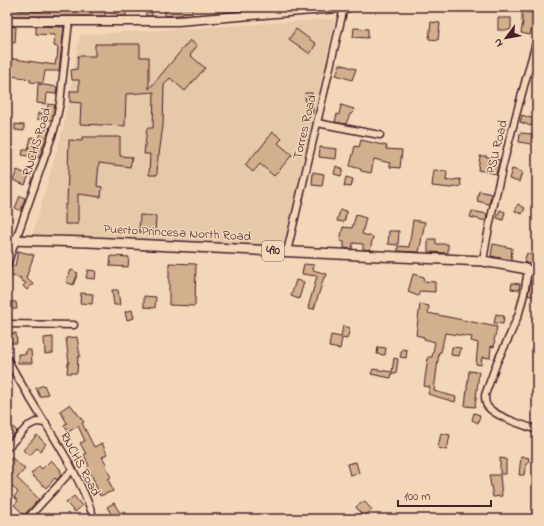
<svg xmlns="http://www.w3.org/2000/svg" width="544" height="526" font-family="'Indie Flower',sans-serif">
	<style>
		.built { fill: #e5c9a9 }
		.building { fill: #d2af8d; stroke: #4a1f2b }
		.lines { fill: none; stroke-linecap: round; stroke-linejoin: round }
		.street-casing { stroke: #4a1f2b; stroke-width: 9 }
		.secondary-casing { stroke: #4a1f2b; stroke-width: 11 }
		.primary-casing { stroke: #4a1f2b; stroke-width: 12 }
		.street { stroke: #f2d8b9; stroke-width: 6 }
		.secondary { stroke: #f2d8b9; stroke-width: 8 }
		.primary { stroke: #f2d8b9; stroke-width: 9 }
		.labels { text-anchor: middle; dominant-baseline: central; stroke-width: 3; stroke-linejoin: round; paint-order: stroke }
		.shield { fill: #f2d8b9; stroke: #7c5656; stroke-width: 1 }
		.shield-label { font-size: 12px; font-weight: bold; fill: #4a1f2b }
		.street-label { font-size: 13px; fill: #4a1f2b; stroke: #f2d8b9 }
	</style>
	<rect width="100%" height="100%" fill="#f2d8b9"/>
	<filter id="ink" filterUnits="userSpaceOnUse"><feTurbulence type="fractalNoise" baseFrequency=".025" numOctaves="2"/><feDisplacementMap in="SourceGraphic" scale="8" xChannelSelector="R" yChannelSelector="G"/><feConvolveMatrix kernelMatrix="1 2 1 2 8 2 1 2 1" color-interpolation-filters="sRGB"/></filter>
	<g filter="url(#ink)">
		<path class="built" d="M335,19L284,247L160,240L32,236L63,129L80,35Z"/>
		<g class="building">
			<path d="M8,7H18V10L42,12V7H59V10L93,12L94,7H126V16H117L118,14L105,13V16H8Z"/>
			<rect x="146" y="7" width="6" height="9"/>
			<path d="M173,7H192V14L165,16V8H173Z"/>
			<path d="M522,12L537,13V18H532V27L530,35L521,33L523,22H522Z"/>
			<rect x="498" y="18" width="13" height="12"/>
			<path d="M431,22L440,23L438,40L429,39Z"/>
			<path d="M10,26L16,27L15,43L7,42V35L9,36Z"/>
			<path d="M36,26L64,27L59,71H45L43,83L30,82V79L13,76V78H7V58L55,65L56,59H57L58,47L54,46L55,35L36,34Z"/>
			<path d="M354,28L368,29V38L353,37Z"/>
			<path d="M296,29L316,44L310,54L289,39Z"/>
			<path d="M190,40L197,46L190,55L205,68L185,91L170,78L164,85L163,125L159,155H158L157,175H149L150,154H144L147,128H153L154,92L126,94L125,126L80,124L81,103L70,102V91H79V80H72L71,70L77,69L78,56H95V44H140V57H149V89Z"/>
			<path d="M340,64L356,69L352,80L336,75Z"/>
			<path d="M38,84L57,87L56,94L47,93L46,104L37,103Z"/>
			<path d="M305,93H312L313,113H306Z"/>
			<path d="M48,104L55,105L52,120L37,119L38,113L47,114Z"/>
			<path d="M341,105L354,109L352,114H350L346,124L335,122L337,114L339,115Z"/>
			<path d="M522,115L534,119L531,126L520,122Z"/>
			<path d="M15,124L24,125V131L15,130Z"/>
			<path d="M43,126L50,128L39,158L22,155L23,150H28L31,137L39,139Z"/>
			<path d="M273,132L282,139L278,143L292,155L274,176L260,164L253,172L245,165L257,151H258Z"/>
			<path d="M520,133L532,134L531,144L519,142Z"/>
			<path d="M82,137H120V156L132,157L130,167L99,163L97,186L102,187L101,197L78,194V224H65V204H67L69,140L82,141Z"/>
			<path d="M361,140L387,146L386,149L402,150L400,168L390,167V163L374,159L371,173L361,171V169L350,166L355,146L359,147Z"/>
			<path d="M320,147L337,149L336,159L319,157Z"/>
			<path d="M480,156H487V157L500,160L496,174L478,170Z"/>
			<path d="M336,166L343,169L341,176L334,174Z"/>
			<path d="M512,169L522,172L519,182L509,179Z"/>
			<path d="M17,170L29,175L25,185L13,180Z"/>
			<path d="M434,170L447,171L446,181L460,179L461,186L451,188L432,186Z"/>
			<path d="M313,172L324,174L322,186L312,185Z"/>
			<path d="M346,177L353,179L351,187L344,186Z"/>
			<path d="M479,191L492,194L489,204L477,201Z"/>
			<path d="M20,196L25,198L21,211L15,208Z"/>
			<path d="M518,204L525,208L522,214L515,211Z"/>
			<path d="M340,210L347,211L344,222L337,221Z"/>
			<path d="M500,210L505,212L503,220L497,218Z"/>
			<path d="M472,211L487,214L486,221L470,217Z"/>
			<path d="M140,215L156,216L155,233L139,232Z"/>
			<path d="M356,215L366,218L362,234L373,237L370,250L363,249V244L353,243L352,249L344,248V242L340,241L343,227L352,228Z"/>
			<path d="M413,220L425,222L419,252L398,251V246L409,247Z"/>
			<path d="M389,231H399L398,245L388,244Z"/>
			<path d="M428,239H436V244H448V253L428,252Z"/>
			<path d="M493,244L512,248L511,260L491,256Z"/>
			<path d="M18,251L34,255L26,278L34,285H32L27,290L23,286L26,283L20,280L21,278L8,275L12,265L15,266Z"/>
			<path d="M527,253L537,257V267L524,262Z"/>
			<path d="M111,256L129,257L128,267L110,266Z"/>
			<path d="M169,263L196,264L195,306L169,305Z"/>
			<path d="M304,264L314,265L313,270L327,274L326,277H324L314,309L308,308L317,276L302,274Z"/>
			<path d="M71,270L78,273L73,285L66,282Z"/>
			<path d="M88,270L96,271L95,279L86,278Z"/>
			<path d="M413,274L424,277L423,281L435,282V292L420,291L418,296L408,292Z"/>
			<path d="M296,280L304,282L299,299L291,296Z"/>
			<path d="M531,280L537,282V298L528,295Z"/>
			<path d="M512,283L520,284L519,290L511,289Z"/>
			<path d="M112,290H118L120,305H114Z"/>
			<path d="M81,293L93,294L92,304L80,303Z"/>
			<path d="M144,296L156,297L155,308L144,307Z"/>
			<path d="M7,302H16L17,309H7Z"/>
			<path d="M420,304L429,306L428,313L497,327L494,341L495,342L494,347L491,346L490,358L482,357L481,365L476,364L478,343L471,341L472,337L445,333L441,352H439L434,391L456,397L455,402L428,394L430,387L424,386L428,357H432L435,342L424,339V337L416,335Z"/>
			<path d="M132,310L134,318L127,320L125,312Z"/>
			<path d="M536,313H537V329L531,328Z"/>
			<path d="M496,314L504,316L503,324L494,323Z"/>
			<path d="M343,326L350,328L347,339L342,338L340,349L329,347L331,335L341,337Z"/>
			<path d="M16,333L17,343H10L9,334Z"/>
			<path d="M53,337V353L45,354L44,338Z"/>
			<path d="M77,337L80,356L78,357L77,373H67L68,363H69L66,338Z"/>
			<path d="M378,347L386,348L385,355L377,354Z"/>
			<path d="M452,347L461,348L459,356L451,355Z"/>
			<path d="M402,349L407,350L406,358L400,357Z"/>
			<path d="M26,350H31L32,363H18V354H26Z"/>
			<path d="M394,358L398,359L396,374L392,373L391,378L371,374L373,369L392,372Z"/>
			<path d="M469,371L479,372L475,407L465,406Z"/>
			<path d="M44,385L48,394L40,397L36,388Z"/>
			<path d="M70,404L84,422L82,423L94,447L102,443L107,454L102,457L107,465L106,466L111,478L108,479L113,491L100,496L92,476L87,468L89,466L84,455L86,454L80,443L85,441L78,426L68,432L64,425L67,423L60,411Z"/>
			<path d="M474,413L480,415L478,423L472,420Z"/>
			<path d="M10,424L17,431L11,437L7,433V428Z"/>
			<path d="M441,433L450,435L447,450L438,448Z"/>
			<path d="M37,435L46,444L40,451L37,448L29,456L23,450Z"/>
			<path d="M521,456L529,458L528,464H526L524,475H519Z"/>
			<path d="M12,458L25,469L17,478L39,499L24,515L14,505L18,501L14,497L18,492L7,482V464Z"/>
			<path d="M500,458L506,459V474H500Z"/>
			<path d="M51,460L61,470L60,471L62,474L57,480L55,478L46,488L31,474L39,466L42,469Z"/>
			<path d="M356,462L359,473L350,475L347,464Z"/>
			<path d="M489,475H500L502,496L493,497Z"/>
			<path d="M74,496L82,506L75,512L66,503Z"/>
			<path d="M364,501L372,510L363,517L356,507Z"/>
			<path d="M114,503L120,513L124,511L128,519H114L107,507Z"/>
		</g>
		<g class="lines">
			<g class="street-casing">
				<g id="street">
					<path d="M317,123L380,135"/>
					<path d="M287,252L344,7"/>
					<path d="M483,261C495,186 517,112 537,39"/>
					<path d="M7,265L54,130L60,103L69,21"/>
					<path d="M528,270L524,294L519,313L510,335L497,362L485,395C485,399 485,404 488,407C496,417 524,425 537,430"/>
					<path d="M7,324L74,325"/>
					<path d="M7,358C35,413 75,460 94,519"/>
					<path d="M7,448L28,426L36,422L46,423"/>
					<path d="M27,519L72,470"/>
				</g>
			</g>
			<g class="secondary-casing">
				<path id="secondary" d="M7,21H178L349,7"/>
			</g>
			<g class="primary-casing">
				<path id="primary" d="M7,240L89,242L483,261L522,268L537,273"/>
			</g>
			<use href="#street" class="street"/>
			<use href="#secondary" class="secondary"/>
			<use href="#primary" class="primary"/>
		</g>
	</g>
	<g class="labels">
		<rect class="shield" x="262" y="241" width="22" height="20" rx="3"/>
		<g class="shield-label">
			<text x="273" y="251">490</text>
		</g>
		<g class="street-label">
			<text transform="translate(305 127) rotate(-77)">Torres Road</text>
			<text transform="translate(37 142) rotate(-73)">RNCHS Road</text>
			<text transform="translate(497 147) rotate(-76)">PSU Road</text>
			<text transform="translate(177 233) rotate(3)">Puerto Princesa North Road</text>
			<text transform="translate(80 464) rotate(62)">RNCHS Road</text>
		</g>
	</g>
	<rect width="544" height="526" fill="none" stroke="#f2d8b9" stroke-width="24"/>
	<rect x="12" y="12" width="520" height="502" fill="none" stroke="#4a1f2b" stroke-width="1.5" filter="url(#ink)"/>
	<g transform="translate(506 38) rotate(238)" stroke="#f2d8b9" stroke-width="3" paint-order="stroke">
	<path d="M0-3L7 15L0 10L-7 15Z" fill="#4a1f2b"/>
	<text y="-6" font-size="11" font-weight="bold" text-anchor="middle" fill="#4a1f2b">N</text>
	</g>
	<path d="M398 500v6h93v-6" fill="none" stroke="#4a1f2b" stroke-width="2"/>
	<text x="404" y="500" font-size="12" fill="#4a1f2b" stroke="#f2d8b9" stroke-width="3" paint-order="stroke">100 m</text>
</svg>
